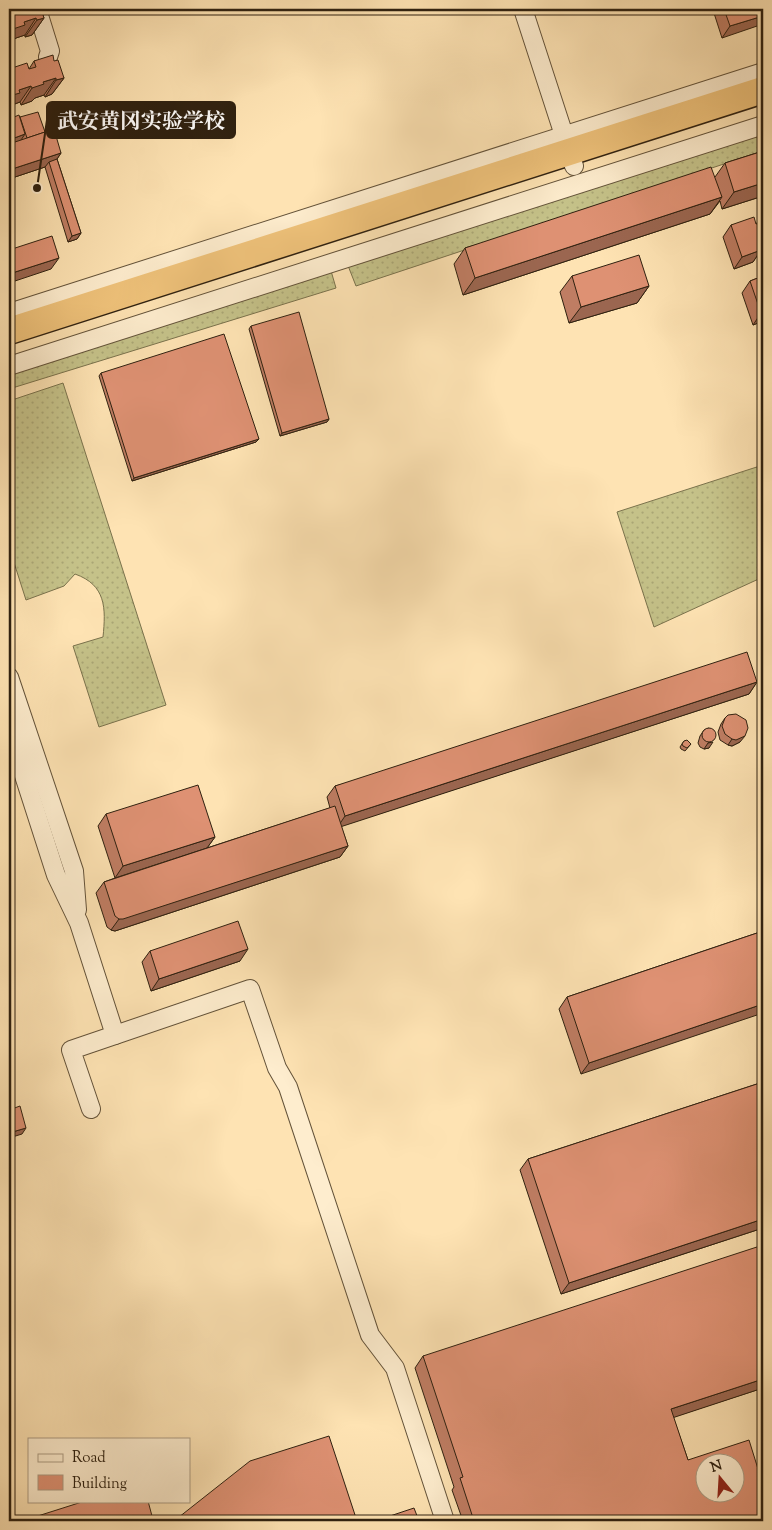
<svg xmlns="http://www.w3.org/2000/svg" width="772" height="1530" font-family="'Sorts Mill Goudy','Noto Serif SC',serif">
	<style>
		.grass { fill: url(#grass-dots); stroke: #7a724c }
		.lines { fill: none; stroke-linecap: round; stroke-linejoin: round }
		.minor-casing { stroke: #635239; stroke-width: 20 }
		.highway-casing { stroke: #2f2110; stroke-width: 29 }
		.minor { stroke: #feedce; stroke-width: 18 }
		.highway { stroke: #efc27a; stroke-width: 26 }
		.wall { fill: #bf7d63; stroke: #2f2110 }
		.shaded-wall { fill: #9b6650; stroke: #2f2110 }
		.building { fill: #de9173; stroke: #2f2110; fill-rule: evenodd }
		.leader { fill: none; stroke: #2f2110; stroke-width: 2 }
		.callout-dot { fill: #2f2110; stroke: #feedce; stroke-width: 2 }
		.callout { fill: #2f2110; stroke: #2f2110; stroke-width: 2 }
		.callout-label { font-size: 21px; text-anchor: middle; font-weight: bold; fill: #fff }
	</style>
	<defs>
		<pattern id="grass-dots" width="8" height="8" patternUnits="userSpaceOnUse" patternTransform="scale(1.25)"><rect width="8" height="8" fill="#c5c289"/><path d="M2 2h.1M6 6h.1" fill="none" stroke="#aaa675" stroke-width="1.8" stroke-linecap="round"/></pattern>
	</defs>
	<rect width="100%" height="100%" fill="#fee3b3"/>
	<filter id="stains"><feTurbulence type="fractalNoise" baseFrequency=".004" numOctaves="4"/><feColorMatrix values="0 0 0 0 .2 0 0 0 0 .09 0 0 0 0 .02 0 0 0 .5 -.17"/></filter>
	<radialGradient id="worn" r=".72"><stop offset=".6" stop-color="#630" stop-opacity="0"/><stop offset="1" stop-color="#630" stop-opacity=".3"/></radialGradient>
	<g class="grass">
		<path d="M763,124V151L356,286L345,258Z"/>
		<path d="M329,264L336,288L9,389V366Z"/>
		<path d="M63,383L166,705L99,727L73,646L103,637C106,608 106,585 75,574L64,586L26,600L9,547V401Z"/>
		<path d="M763,465V577L654,627L617,512Z"/>
	</g>
	<g class="lines">
		<g class="minor-casing">
			<g id="minor">
				<path d="M37,9L50,51L48,57"/>
				<path d="M523,9L574,166"/>
				<path d="M9,313L763,72"/>
				<path d="M9,366L763,125"/>
				<path d="M9,677L74,871L77,910"/>
				<path d="M9,729L56,875L79,923L115,1035"/>
				<path d="M91,1109L71,1050L250,989L277,1068L288,1087L370,1335L395,1368L445,1521"/>
			</g>
		</g>
		<g class="highway-casing">
			<path id="highway" d="M9,331L763,90"/>
		</g>
		<use href="#minor" class="minor"/>
		<use href="#highway" class="highway"/>
	</g>
	<g class="wall">
		<path d="M9,9V10L10,9H41L44,18L32,35L25,37V35L16,38L13,41L9,43Z"/>
		<path d="M714,9H763L722,38L713,10Z"/>
		<path d="M34,61H54L64,78L52,94L45,97L44,95L35,98L32,101L21,105L20,102L12,105L9,109V69H29Z"/>
		<path d="M20,117L45,132L61,153L57,159L81,233L77,239L68,242L45,167L9,179Z"/>
		<path d="M763,151V196L722,209L720,201L710,214L463,295L454,264L465,248L715,177L725,163Z"/>
		<path d="M763,215V246L760,248L761,250L753,262L734,269L723,237L731,225L756,224Z"/>
		<path d="M572,276L649,286L637,303L569,323L560,292Z"/>
		<path d="M763,276V321L753,325L742,293L750,281Z"/>
		<path d="M251,326L329,419L327,422L280,436L249,329Z"/>
		<path d="M101,373L256,442L132,481L99,376Z"/>
		<path d="M757,682L749,694L341,826L348,846L340,857L115,931L111,930L107,927L96,893L104,882L115,878L98,826L106,814L215,837L207,848L330,808L327,797L335,786Z"/>
		<path d="M725,718L740,742L732,746L728,745L720,740L718,732L721,724Z"/>
		<path d="M709,728V748L704,749L700,747L698,743L700,736L704,730Z"/>
		<path d="M684,741L691,744L685,751L681,749L680,747Z"/>
		<path d="M763,931L581,1074L559,1009L567,997Z"/>
		<path d="M150,951L240,961L151,991L142,962Z"/>
		<path d="M763,1082V1228L561,1294L520,1170L528,1159Z"/>
		<path d="M423,1356L763,1388L673,1417L688,1460L763,1521H463L452,1490L454,1487L415,1368Z"/>
	</g>
	<g class="shaded-wall">
		<path d="M763,16V24L722,38L730,26Z"/>
		<path d="M36,18L25,35L16,38L13,41L9,43V35L13,29L24,22Z"/>
		<path d="M44,18L32,35L25,37L37,20Z"/>
		<path d="M56,78L44,95L35,98L32,101L21,105L32,88L43,82Z"/>
		<path d="M64,78L52,94L45,97L56,80Z"/>
		<path d="M31,86L20,102L12,105L9,109V96L19,90Z"/>
		<path d="M25,134L17,146L9,149V140Z"/>
		<path d="M61,153L53,165L49,162L45,167L9,179V170Z"/>
		<path d="M763,183V196L722,209L734,192Z"/>
		<path d="M722,197L710,214L463,295L475,278Z"/>
		<path d="M81,233L77,239L68,242L72,236Z"/>
		<path d="M763,238V246L749,252L758,240Z"/>
		<path d="M761,250L753,262L734,269L742,257Z"/>
		<path d="M59,258L51,269L9,283V274Z"/>
		<path d="M649,286L637,303L569,323L581,307Z"/>
		<path d="M761,313H763V321L753,325Z"/>
		<path d="M329,419L327,422L280,436L282,433Z"/>
		<path d="M259,439L256,442L132,481L134,478Z"/>
		<path d="M757,682L749,694L337,828L345,816Z"/>
		<path d="M745,736L740,742L732,746L728,745L732,739Z"/>
		<path d="M713,742L709,748L704,749L708,743Z"/>
		<path d="M215,837L207,848L115,878L123,866Z"/>
		<path d="M348,846L340,857L115,931L111,930L119,919Z"/>
		<path d="M248,949L240,961L151,991L159,979Z"/>
		<path d="M763,1004V1013L581,1074L589,1063Z"/>
		<path d="M26,1128L22,1134L9,1138V1133Z"/>
		<path d="M763,1219V1228L561,1294L569,1283Z"/>
		<path d="M763,1379V1388L663,1421L671,1409Z"/>
	</g>
	<g class="building">
		<path d="M9,9V10L12,9H41L44,18L37,20L36,18L24,22L25,25L13,29L12,26L9,27Z"/>
		<path d="M724,9H763V16L730,26Z"/>
		<path d="M53,55L54,61L58,60L64,78L56,80V78L43,82L44,84L32,88L31,86L19,90L20,93L9,96V69L27,63L29,69L36,67L34,61Z"/>
		<path d="M38,112L45,132L27,138L20,117Z"/>
		<path d="M19,115L25,134L9,140V119Z"/>
		<path d="M54,129L61,153L9,170V144Z"/>
		<path d="M763,151V183L734,192L725,163Z"/>
		<path d="M57,159L81,233L72,236L49,162Z"/>
		<path d="M711,167L722,197L475,278L465,248Z"/>
		<path d="M754,217L756,224L763,222V238L758,240L761,250L742,257L731,225Z"/>
		<path d="M52,236L59,258L9,274V250Z"/>
		<path d="M639,255L649,286L581,307L572,276Z"/>
		<path d="M763,276V313H761L750,281Z"/>
		<path d="M299,312L329,419L282,433L251,326Z"/>
		<path d="M224,334L259,439L134,478L101,373Z"/>
		<path d="M747,652L757,682L345,816L335,786Z"/>
		<path d="M736,714L746,720L748,728L745,736L736,740L732,739L725,734L722,726L725,718L728,715Z"/>
		<circle cx="709" cy="735" r="7"/>
		<path d="M687,740L691,744L687,748L683,746L682,744L684,741Z"/>
		<path d="M198,785L215,837L123,866L106,814Z"/>
		<path d="M335,806L348,846L123,919H119L115,916L104,882Z"/>
		<path d="M9,870L12,880L9,881Z"/>
		<path d="M238,921L248,949L159,979L150,951Z"/>
		<path d="M763,931V1004L589,1063L567,997Z"/>
		<path d="M763,1082V1219L569,1283L528,1159Z"/>
		<path d="M20,1106L26,1128L9,1133V1110Z"/>
		<path d="M763,1245V1379L671,1409L688,1460L749,1440L763,1485V1521H474L460,1478L463,1477L423,1356ZM704,1462H734V1492H704Z"/>
		<path d="M329,1436L357,1521H174L250,1461Z"/>
		<path d="M85,1501H148L152,1516L146,1521H22Z"/>
		<path d="M414,1508L419,1521H375Z"/>
	</g>
	<path class="leader" d="M37 188L47 120"/>
	<circle class="callout-dot" cx="37" cy="188" r="5"/>
	<rect class="callout" x="47" y="102" width="188" height="36" rx="5"/>
	<g class="callout-label">
		<text x="141" y="128">武安黄冈实验学校</text>
	</g>
	<rect width="772" height="1530" fill="none" stroke="#fee3b3" stroke-width="30"/>
	<rect x="10" y="10" width="752" height="1510" fill="none" stroke="#2f2110" stroke-width="2.5"/>
	<rect x="15" y="15" width="742" height="1500" fill="none" stroke="#2f2110"/>
	<rect x="28" y="1438" width="162" height="65" fill="#feedce" stroke="#ab9b82"/>
	<rect x="38" y="1454" width="25" height="8" fill="#feedce" stroke="#ab9b82"/>
	<text x="72" y="1462" font-size="15" fill="#2f2110">Road</text>
	<rect x="38" y="1475" width="25" height="15" fill="#de9173" stroke="#ab9b82"/>
	<text x="72" y="1488" font-size="15" fill="#2f2110">Building</text>
	<g transform="translate(720 1478) rotate(342)"><circle r="24" fill="#feedce" stroke="#ab9b82"/>
	<path d="M0-4L9 19L0 12L-9 19Z" fill="#8f2418"/>
	<text y="-8" font-size="14" font-weight="bold" text-anchor="middle" fill="#2f2110">N</text>
	</g>
	<rect width="100%" height="100%" filter="url(#stains)"/>
	<rect width="100%" height="100%" fill="url(#worn)"/>
</svg>
